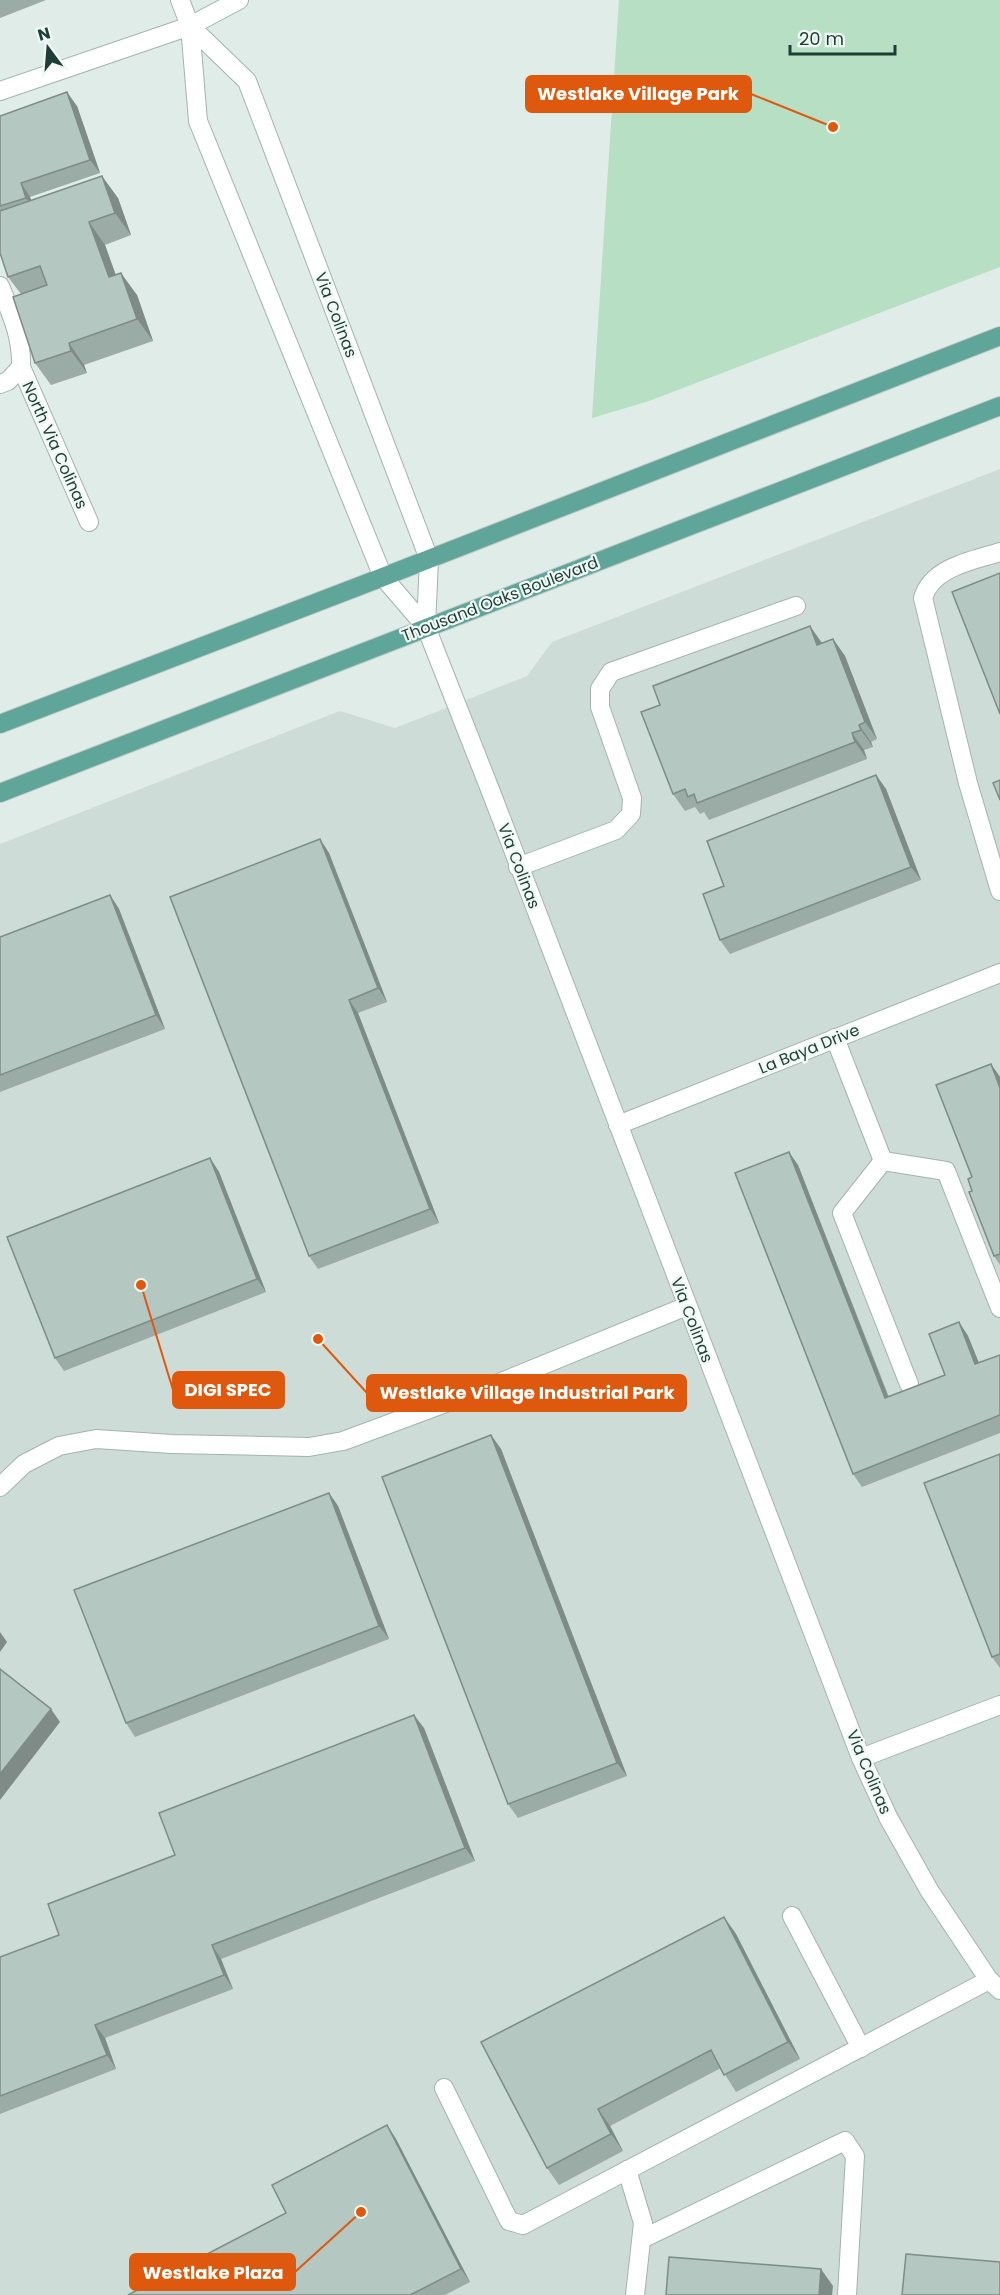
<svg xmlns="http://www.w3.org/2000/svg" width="1000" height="2295" font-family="Poppins,sans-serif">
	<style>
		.built { fill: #cddcd6 }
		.green { fill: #b6dfc4 }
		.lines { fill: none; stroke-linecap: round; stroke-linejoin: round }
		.minor-casing { stroke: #a2b4af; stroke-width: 20 }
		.major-casing { stroke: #c0c9c7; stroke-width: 20 }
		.minor { stroke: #fff; stroke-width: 18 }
		.major { stroke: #60a599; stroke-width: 18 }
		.wall { fill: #9baba5 }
		.shaded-wall { fill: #7e8b86 }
		.building { fill: #b4c7c0; stroke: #7e8b86; stroke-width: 1.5 }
		.labels { text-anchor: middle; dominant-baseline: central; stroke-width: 4.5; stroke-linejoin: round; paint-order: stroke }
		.street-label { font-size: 16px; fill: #1f3d37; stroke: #f0f8f4 }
		.leader { fill: none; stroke: #de580e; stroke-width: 2 }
		.callout-dot { fill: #de580e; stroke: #f0f8f4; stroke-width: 2 }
		.callout { fill: #de580e; stroke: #de580e; stroke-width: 2 }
		.callout-label { font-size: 18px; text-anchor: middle; font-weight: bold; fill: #fff }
	</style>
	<rect width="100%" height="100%" fill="#dfece7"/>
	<path class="built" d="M1000,469V2295H0V844L340,711L395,728L527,676L552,642Z"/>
	<path class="green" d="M619,0H1000V267L649,401L592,418Z"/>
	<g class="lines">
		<g class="minor-casing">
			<g id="minor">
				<path d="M180,0L190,26L198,121L383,577L426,627L491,792L861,1758L888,1817L929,1890L989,1980L1000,1990"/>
				<path d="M190,26L247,81L429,559L426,627"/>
				<path d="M0,91L190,26L239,0"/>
				<path d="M0,286C11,314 22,336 21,367L8,381L0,384"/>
				<path d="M21,367L89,522"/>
				<path d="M1000,552C972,561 932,567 923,598L968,783L1000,891"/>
				<path d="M518,867L616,830L631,814L632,798L600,707V689L611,672L796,606"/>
				<path d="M835,1038L883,1161"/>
				<path d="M618,1125L1000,973"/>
				<path d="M909,1384L842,1213L883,1161L946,1171L1000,1308"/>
				<path d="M0,1487L24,1464L59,1446L96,1439L172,1444L309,1447L343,1441L494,1385L687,1306"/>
				<path d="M861,1758L1000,1705"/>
				<path d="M792,1916L861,2048"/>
				<path d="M444,2088L509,2221L523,2225L989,1980"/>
				<path d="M627,2170L643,2223L635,2295"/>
				<path d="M642,2239L845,2141L855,2156L847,2295"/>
			</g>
		</g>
		<g class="major-casing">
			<g id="major">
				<path d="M0,724L383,577L1000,336"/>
				<path d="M0,793L1000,406"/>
			</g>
		</g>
		<use href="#minor" class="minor"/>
		<use href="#major" class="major"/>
	</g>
	<g class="wall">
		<path d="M0,0H46L0,18Z"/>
		<path d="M77,106L100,173L30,197L31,200L118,198L131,235L105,245L116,275L137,295L153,341L84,365L87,373L51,385L35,363L21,294L8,277L0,253V116Z"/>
		<path d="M833,639L845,656L877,739L871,742L873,747L864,750L867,759L709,820L704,812L700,814L695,807L685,811L673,794L822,643Z"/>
		<path d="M876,775L886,789L921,880L730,954L720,940L724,886Z"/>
		<path d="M320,839L329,853L387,1002L358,1013L439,1223L318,1269L309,1256Z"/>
		<path d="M110,895L119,909L165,1029L0,1092V937Z"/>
		<path d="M991,1064L1000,1077V1265L994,1256L972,1191V1177Z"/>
		<path d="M210,1158L219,1172L266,1292L64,1371L55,1358Z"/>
		<path d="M798,1165L889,1397L945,1375L959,1322L968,1336L979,1363L1000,1355V1433L862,1487L853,1474Z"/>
		<path d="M491,1435L501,1449L627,1776L518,1818L508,1804Z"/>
		<path d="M1000,1454V1668L992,1657Z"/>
		<path d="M329,1493L338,1506L389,1639L135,1737L126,1723Z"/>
		<path d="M424,1728L475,1861L221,1959L233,1989L105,2038L116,2069L0,2114V1957L59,1935L175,1855Z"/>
		<path d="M724,1917L736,1934L800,2059L736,2092L721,2068L610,2126L623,2151L559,2185L547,2168Z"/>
		<path d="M387,2125L396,2139L470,2282L445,2295H128L286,2213Z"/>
	</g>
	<g class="shaded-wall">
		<path d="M67,92L77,106L100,173L90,160Z"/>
		<path d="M102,176L118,198L131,235L115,213Z"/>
		<path d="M21,183L30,197L35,211L26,198Z"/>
		<path d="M89,222L105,245L124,299L109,277Z"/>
		<path d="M121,273L137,295L153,341L137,319Z"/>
		<path d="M69,343L84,365L87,373L71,351Z"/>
		<path d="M810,626L822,643L817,645Z"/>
		<path d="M833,639L845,656L877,739L865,722Z"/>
		<path d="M859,725L871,742L873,747L861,730Z"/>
		<path d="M852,733L864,750L867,759L855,742Z"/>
		<path d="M876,775L886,789L921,880L911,867Z"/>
		<path d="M320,839L329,853L387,1002L378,988Z"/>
		<path d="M110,895L119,909L165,1029L156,1015Z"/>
		<path d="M349,1000L358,1013L439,1223L430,1209Z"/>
		<path d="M991,1064L1000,1077V1088Z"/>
		<path d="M789,1152L798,1165L894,1412L885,1398Z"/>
		<path d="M210,1158L219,1172L266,1292L257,1279Z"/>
		<path d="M959,1322L968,1336L985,1378L975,1364Z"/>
		<path d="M491,1435L501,1449L627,1776L617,1763Z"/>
		<path d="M329,1493L338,1506L389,1639L379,1626Z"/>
		<path d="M0,1632L7,1642L0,1652Z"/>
		<path d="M51,1709L60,1722L0,1800V1774Z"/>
		<path d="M414,1715L424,1728L475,1861L465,1848Z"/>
		<path d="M724,1917L736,1934L800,2059L788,2042Z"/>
		<path d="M212,1945L221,1959L233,1989L224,1975Z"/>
		<path d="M95,2025L105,2038L116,2069L107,2055Z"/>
		<path d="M598,2109L610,2126L623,2151L611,2134Z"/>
		<path d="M387,2125L396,2139L470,2282L461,2269Z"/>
		<path d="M821,2269L833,2286L832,2295H819Z"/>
	</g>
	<g class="building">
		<path d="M67,92L90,160L21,183L26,198L0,206V116Z"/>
		<path d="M102,176L115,213L89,222L109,277L121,273L137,319L69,343L71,351L35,363L13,297L47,285L40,266L8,277L0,253V211Z"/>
		<path d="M1000,573V714L952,592Z"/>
		<path d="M810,626L817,645L833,639L865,722L859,725L861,730L852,733L855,742L697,803L694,794L688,797L685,789L673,794L641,712L660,705L653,686Z"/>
		<path d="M876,775L911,867L720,940L703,894L724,886L707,841Z"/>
		<path d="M1000,780V800L993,783Z"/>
		<path d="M320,839L378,988L349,1000L430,1209L309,1256L170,897Z"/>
		<path d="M110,895L156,1015L0,1075V937Z"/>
		<path d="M991,1064L1000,1088V1254L994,1256L969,1192L972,1191L968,1179L972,1177L936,1085Z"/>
		<path d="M789,1152L885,1398L945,1375L929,1334L959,1322L975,1364L1000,1355V1415L853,1474L735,1173Z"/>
		<path d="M210,1158L257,1279L55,1358L7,1237Z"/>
		<path d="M491,1435L617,1763L508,1804L382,1477Z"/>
		<path d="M1000,1454V1654L992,1657L924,1483Z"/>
		<path d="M329,1493L379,1626L126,1723L74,1590Z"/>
		<path d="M0,1669L51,1709L0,1774Z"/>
		<path d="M414,1715L465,1848L212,1945L224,1975L95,2025L107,2055L0,2096V1957L59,1935L48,1904L175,1855L159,1813Z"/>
		<path d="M724,1917L788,2042L724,2075L711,2050L598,2109L611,2134L547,2168L481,2042Z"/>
		<path d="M387,2125L461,2269L410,2295H128L286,2213L272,2185Z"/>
		<path d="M906,2254L1000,2262V2295H902Z"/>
		<path d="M669,2257L821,2269L819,2295H666Z"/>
	</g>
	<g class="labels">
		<g class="street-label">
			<text transform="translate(336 315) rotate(69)">Via Colinas</text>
			<text transform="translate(55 445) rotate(66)">North Via Colinas</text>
			<text transform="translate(500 599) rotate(-21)">Thousand Oaks Boulevard</text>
			<text transform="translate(519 866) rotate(69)">Via Colinas</text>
			<text transform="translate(809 1049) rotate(-22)">La Baya Drive</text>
			<text transform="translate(692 1320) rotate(69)">Via Colinas</text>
			<text transform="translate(869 1772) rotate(67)">Via Colinas</text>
		</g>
	</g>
	<path class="leader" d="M833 127L751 94M141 1285L173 1390M318 1339L367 1393M361 2212L295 2272"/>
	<g class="callout-dot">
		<circle cx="833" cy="127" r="6"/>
		<circle cx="141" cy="1285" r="6"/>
		<circle cx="318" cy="1339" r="6"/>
		<circle cx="361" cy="2212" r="6"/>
	</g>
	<g class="callout">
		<rect x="526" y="76" width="225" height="36" rx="6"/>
		<rect x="173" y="1372" width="111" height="36" rx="6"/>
		<rect x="367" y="1375" width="319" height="36" rx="6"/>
		<rect x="130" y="2254" width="165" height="36" rx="6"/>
	</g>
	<g class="callout-label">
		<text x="638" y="100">Westlake Village Park</text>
		<text x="228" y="1396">DIGI SPEC</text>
		<text x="527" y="1399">Westlake Village Industrial Park</text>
		<text x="213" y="2279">Westlake Plaza</text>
	</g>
	<g transform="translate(48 48) rotate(344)" stroke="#f0f8f4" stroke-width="4.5" paint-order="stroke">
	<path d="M0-4.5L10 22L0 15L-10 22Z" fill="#1f3d37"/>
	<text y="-9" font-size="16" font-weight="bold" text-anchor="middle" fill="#1f3d37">N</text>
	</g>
	<path d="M790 45v9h105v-9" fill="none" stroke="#1f3d37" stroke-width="3"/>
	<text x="799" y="45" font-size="18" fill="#1f3d37" stroke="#f0f8f4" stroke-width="4.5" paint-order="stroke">20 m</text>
</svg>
